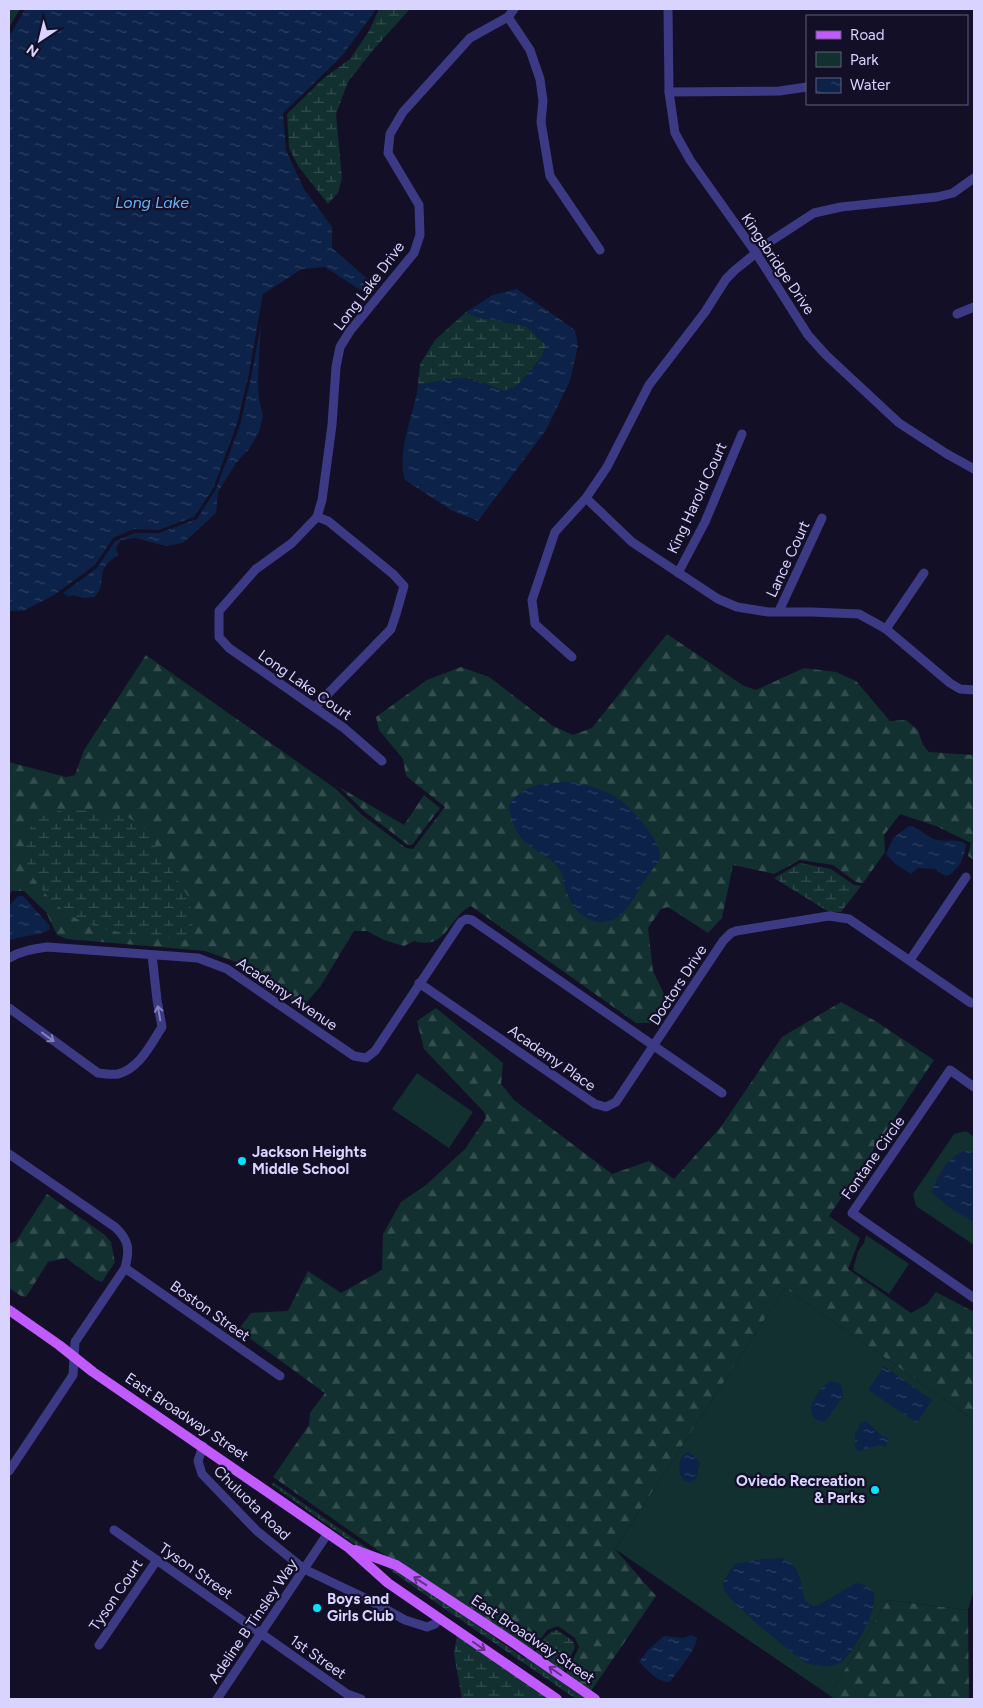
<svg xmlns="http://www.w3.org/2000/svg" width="983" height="1708" font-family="Figtree,sans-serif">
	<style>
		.forest { fill: url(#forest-firs) }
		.wetland { fill: url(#wetland-marsh) }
		.park { fill: #12302f }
		.water { fill: url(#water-ripples) }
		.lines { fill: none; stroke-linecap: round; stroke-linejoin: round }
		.minor { stroke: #3d3a85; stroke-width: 9 }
		.major { stroke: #c25bff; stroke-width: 10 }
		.oneway { stroke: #837fbc }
		.oneway2 { stroke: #623188 }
		.poi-dot { fill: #00e5ff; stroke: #130f26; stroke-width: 2 }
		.labels { text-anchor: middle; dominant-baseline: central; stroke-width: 4.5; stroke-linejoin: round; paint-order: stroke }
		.street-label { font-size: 15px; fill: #d9d4ff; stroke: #130f26 }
		.poi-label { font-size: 15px; font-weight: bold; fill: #d9d4ff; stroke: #130f26; text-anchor: start }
		.water-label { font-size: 16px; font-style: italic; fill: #62b6ff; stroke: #130f26 }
	</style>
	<defs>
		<pattern id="forest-firs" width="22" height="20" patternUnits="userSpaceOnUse" patternTransform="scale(1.25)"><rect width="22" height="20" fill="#12302f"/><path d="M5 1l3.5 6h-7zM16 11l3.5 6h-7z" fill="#344d4e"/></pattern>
		<pattern id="wetland-marsh" width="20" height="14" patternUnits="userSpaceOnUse" patternTransform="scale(1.25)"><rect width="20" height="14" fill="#12302f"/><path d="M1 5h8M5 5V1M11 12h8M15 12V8" fill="none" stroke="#344d4e"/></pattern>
		<pattern id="water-ripples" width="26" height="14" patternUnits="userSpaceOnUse" patternTransform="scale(1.25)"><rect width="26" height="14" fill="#0c2248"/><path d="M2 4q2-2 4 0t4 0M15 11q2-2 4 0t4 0" fill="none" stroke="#2f4163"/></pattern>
	</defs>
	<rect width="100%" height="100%" fill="#130f26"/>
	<g class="forest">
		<path d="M9,9H20L9,28Z"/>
		<path d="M667,634L744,686L756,690L804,668L836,672L856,681L890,721L906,720L918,730L923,745L929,752L974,755V860L968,856L971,843L936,826L900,814L884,835L885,852L863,883L856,882L833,865L800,860L774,874L733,865L722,918L708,933L668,907L661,909L648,928L653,971L668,1002L653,1023H636L471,906C448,917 447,951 414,941L404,946L384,940L367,931H354L320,987L306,1003L292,1000L239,963L205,951L67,939L57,935L46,912L24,891H12L9,895V762L66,777L75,775L84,750L146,655L336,789L362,815L406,848L413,849L445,807L406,776L403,759L379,730L376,717L427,680L461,667L489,677L553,726L573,735L592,728Z"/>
		<path d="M339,787L404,825L424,795L440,808L412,845H408L365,812Z"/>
		<path d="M841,1002L877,1022L934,1060L829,1216L860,1238L848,1269L911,1313L927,1304L936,1292L974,1312V1420L785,1288L615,1549L656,1596L589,1694L564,1677L579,1647L575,1638L558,1626L547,1630L533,1650L526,1654L273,1477L309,1425L310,1413L325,1393L238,1330L251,1313L288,1311L308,1271L341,1293L382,1270L383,1234L401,1202L426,1185L465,1149L486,1118L484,1112L424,1049L417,1021L436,1008L503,1063L501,1084L514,1100L612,1174L649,1161L674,1179L720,1128L782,1037Z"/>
		<path d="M47,1194L105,1235L111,1242L115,1262L102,1282L96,1280L66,1258L48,1262L26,1297L21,1296L9,1288V1244L16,1241Z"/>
		<path d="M888,1600L968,1610L969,1699H835L829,1695Z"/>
	</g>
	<g class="wetland">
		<path d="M379,9H410L373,50L348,82L336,114L342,178L338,193L328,204L298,166L289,148L287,114L324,78L350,59L369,31Z"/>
		<path d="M466,312L479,318L495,320L526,326L546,345L542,357L516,387L504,391L472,379L457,378L418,385L420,364L435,340Z"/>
		<path d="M63,810L93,811L126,816L145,828L189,898L193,924L185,940C153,936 114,935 84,922C49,908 1,854 38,819C44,814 56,812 63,810Z"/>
		<path d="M800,863L831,869L854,885L861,886L841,912H829L774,878Z"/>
		<path d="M273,1482L524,1658C539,1657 539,1640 550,1633C552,1631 555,1631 557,1630L573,1641L575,1647L561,1676V1679L568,1687L587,1697L588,1699H576L442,1607L272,1485Z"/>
		<path d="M458,1628L560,1699H462L454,1654Z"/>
	</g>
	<g class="park">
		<path d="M417,1073L473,1112L449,1148L392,1109Z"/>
		<path d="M966,1131L974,1137V1245L916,1206L913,1194L954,1134Z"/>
		<path d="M866,1235L909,1264L889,1294L853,1270L858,1251L864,1243Z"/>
		<path d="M785,1288L974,1420V1590L968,1610L888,1600L829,1695L615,1549Z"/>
	</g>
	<g class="water">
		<path d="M25,9H375L373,14L341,57L283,113L286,150L304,189L332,227V248L370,281L360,290L325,267L302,269L263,294L249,373L237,424L213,489L194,517L158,530L134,529L113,538L95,565L54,595L23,611H9V37Z"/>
		<path d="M517,289L575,330L578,346L570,381L546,430L478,521L451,510L405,480C396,450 414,416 418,385L457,378L472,379L503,391L516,387L542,357L546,345L526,326L495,320L479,318L466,312L493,295Z"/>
		<path d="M261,323L258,380L259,399L263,416L259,432L249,449L236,463L218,492L216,513L183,543L166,546L135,538L121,540L116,548L118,555C92,571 109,581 95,597L84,598L73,595L69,597L63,593L97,568L115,541L135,533H159L197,519L216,489L240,425L252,373Z"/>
		<path d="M571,782C587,785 603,789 617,798C631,807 659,838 660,855C660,864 650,871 646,878C633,898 619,934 588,919C575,912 568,899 564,885C563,879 563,873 558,868C551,858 541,854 531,847C518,838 510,821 509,805C526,782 545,783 571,782Z"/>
		<path d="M909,826C921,828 927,838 938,840C948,842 958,838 966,844C965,857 959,870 947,876L942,874L935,869L918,868L911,874L894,863L886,854L894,837Z"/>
		<path d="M18,896H23L49,925L50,929C41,936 21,935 9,941V906Z"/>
		<path d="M962,1151H970L974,1154V1222L953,1210L932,1193C937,1174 945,1162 962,1151Z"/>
		<path d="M884,1366L932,1400L917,1423L868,1390Z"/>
		<path d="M831,1381L839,1383L842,1386L843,1396L829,1417L823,1423C799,1417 817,1388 831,1381Z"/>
		<path d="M866,1421L882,1436L889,1438L886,1447L879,1445L860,1451L855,1448V1434L861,1422Z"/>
		<path d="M688,1452L694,1456L700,1463L696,1479L689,1483L682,1479C678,1468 677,1458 688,1452Z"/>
		<path d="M782,1558C801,1564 801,1585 805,1601L813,1606H817L856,1583C863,1584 869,1586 873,1592C881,1605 853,1655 840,1663C829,1669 817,1666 806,1663C792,1653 725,1600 723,1587C722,1579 731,1570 735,1564L761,1559Z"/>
		<path d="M691,1635L697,1638C697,1648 677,1672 670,1682C658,1683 647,1670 639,1662L648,1650L664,1636L684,1638Z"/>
	</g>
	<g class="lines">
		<g class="minor">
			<path d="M668,9L669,92L675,133L690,160L756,253L808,335L826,355L899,423L947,454L974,469"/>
			<path d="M508,17L530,50L540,79L543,101L541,122L550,176L600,250"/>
			<path d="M669,92L779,91L807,87"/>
			<path d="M957,314L974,307"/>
			<path d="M586,498L632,542L718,599L737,607L768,612H812L859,614L886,629L950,683L960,689L974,690"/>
			<path d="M678,573L705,522L742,434"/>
			<path d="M779,611L822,518"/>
			<path d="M886,629L924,573"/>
			<path d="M572,657L535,624L532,600L555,532L586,498L607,467L649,385L705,312L726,279L735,270L771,241L814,213L841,207L937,197L953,193L974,178"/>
			<path d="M315,707L391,629L396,614L404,586L393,574L328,521L317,517"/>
			<path d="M382,761L344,728L229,648L219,637V611L256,569L292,543L317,517L322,500L332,425L336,367L340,347L350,331L414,253L420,235L419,205L388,153L390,134L403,112L470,38L508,17L514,9"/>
			<path d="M9,958C21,951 33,949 47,947L198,958L227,969L354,1056L366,1058L375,1051L461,922L466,919L472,920L722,1093"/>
			<path d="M910,960L966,877"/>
			<path d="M419,983L595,1104L606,1107L616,1102L723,941L731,933L736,931L829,916L849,919L971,1003"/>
			<path d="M9,1008L98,1073C105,1074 112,1075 118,1074C139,1069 151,1044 162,1027L157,1000L152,955"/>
			<path d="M974,1087L950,1070L852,1213L974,1298"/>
			<path d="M9,1154L115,1227C129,1240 130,1249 125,1268L75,1342L73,1375L9,1471"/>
			<path d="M125,1268L280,1376"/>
			<path d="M203,1446L198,1461L202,1474L257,1531L304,1569L367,1599L405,1620L427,1627L435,1624L439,1618"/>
			<path d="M114,1530L347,1694L361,1699"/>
			<path d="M99,1645L157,1560"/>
			<path d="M217,1699L328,1533"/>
		</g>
		<g class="major">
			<path d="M9,1310L59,1345L93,1372L349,1548L388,1583L557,1699"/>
			<path d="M355,1550L396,1565L511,1641L595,1699"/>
		</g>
	</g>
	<defs><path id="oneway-shaft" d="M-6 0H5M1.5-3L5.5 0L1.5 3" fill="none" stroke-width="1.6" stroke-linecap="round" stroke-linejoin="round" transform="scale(1.25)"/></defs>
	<g class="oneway">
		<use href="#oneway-shaft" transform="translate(159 1013) rotate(-100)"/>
		<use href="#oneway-shaft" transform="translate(48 1037) rotate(36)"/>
	</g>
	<g class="oneway2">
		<use href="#oneway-shaft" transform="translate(420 1581) rotate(-147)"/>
		<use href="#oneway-shaft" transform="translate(479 1646) rotate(35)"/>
		<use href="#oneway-shaft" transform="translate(555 1671) rotate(-145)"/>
	</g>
	<g class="poi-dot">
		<circle cx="242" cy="1161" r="5"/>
		<circle cx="875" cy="1490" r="5"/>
		<circle cx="317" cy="1608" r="5"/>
	</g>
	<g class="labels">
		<g class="street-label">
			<text transform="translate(778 264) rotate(56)">Kingsbridge Drive</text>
			<text transform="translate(369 286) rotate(-53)">Long Lake Drive</text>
			<text transform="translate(697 498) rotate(-65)">King Harold Court</text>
			<text transform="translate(788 559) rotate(-65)">Lance Court</text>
			<text transform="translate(305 685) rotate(35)">Long Lake Court</text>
			<text transform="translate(678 985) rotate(-57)">Doctors Drive</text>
			<text transform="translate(287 994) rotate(34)">Academy Avenue</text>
			<text transform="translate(552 1058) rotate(35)">Academy Place</text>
			<text transform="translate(873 1158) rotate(-55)">Fontane Circle</text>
			<text transform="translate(210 1311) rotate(35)">Boston Street</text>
			<text transform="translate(187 1417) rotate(34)">East Broadway Street</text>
			<text transform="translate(252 1503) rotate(44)">Chuluota Road</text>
			<text transform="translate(196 1571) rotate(35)">Tyson Street</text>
			<text transform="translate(116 1595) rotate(-56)">Tyson Court</text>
			<text transform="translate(253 1621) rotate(-56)">Adeline B Tinsley Way</text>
			<text transform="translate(533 1639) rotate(34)">East Broadway Street</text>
			<text transform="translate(318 1657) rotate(35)">1st Street</text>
		</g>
		<g class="poi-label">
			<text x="252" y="1152">Jackson Heights<tspan x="252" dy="17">Middle School</tspan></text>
			<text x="865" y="1481" text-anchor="end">Oviedo Recreation<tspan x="865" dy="17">&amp; Parks</tspan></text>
			<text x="327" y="1599">Boys and<tspan x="327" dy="17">Girls Club</tspan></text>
		</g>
		<g class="water-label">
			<text x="152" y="202">Long Lake</text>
		</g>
	</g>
	<rect width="983" height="1708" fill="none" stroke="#d9d4ff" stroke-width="20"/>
	<rect x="806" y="15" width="162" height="90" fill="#130f26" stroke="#625e7d"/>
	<rect x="816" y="31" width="25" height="8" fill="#c25bff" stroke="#625e7d"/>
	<text x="850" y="40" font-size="15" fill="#d9d4ff">Road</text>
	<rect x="816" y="52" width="25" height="15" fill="#12302f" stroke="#625e7d"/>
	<text x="850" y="65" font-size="15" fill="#d9d4ff">Park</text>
	<rect x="816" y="78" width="25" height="15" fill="url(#water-ripples)" stroke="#625e7d"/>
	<text x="850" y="90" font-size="15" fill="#d9d4ff">Water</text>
	<g transform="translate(40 40) rotate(215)" stroke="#130f26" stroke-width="4" paint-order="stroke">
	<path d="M0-4L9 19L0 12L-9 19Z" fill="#d9d4ff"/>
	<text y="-8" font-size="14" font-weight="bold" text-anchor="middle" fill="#d9d4ff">N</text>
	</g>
</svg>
